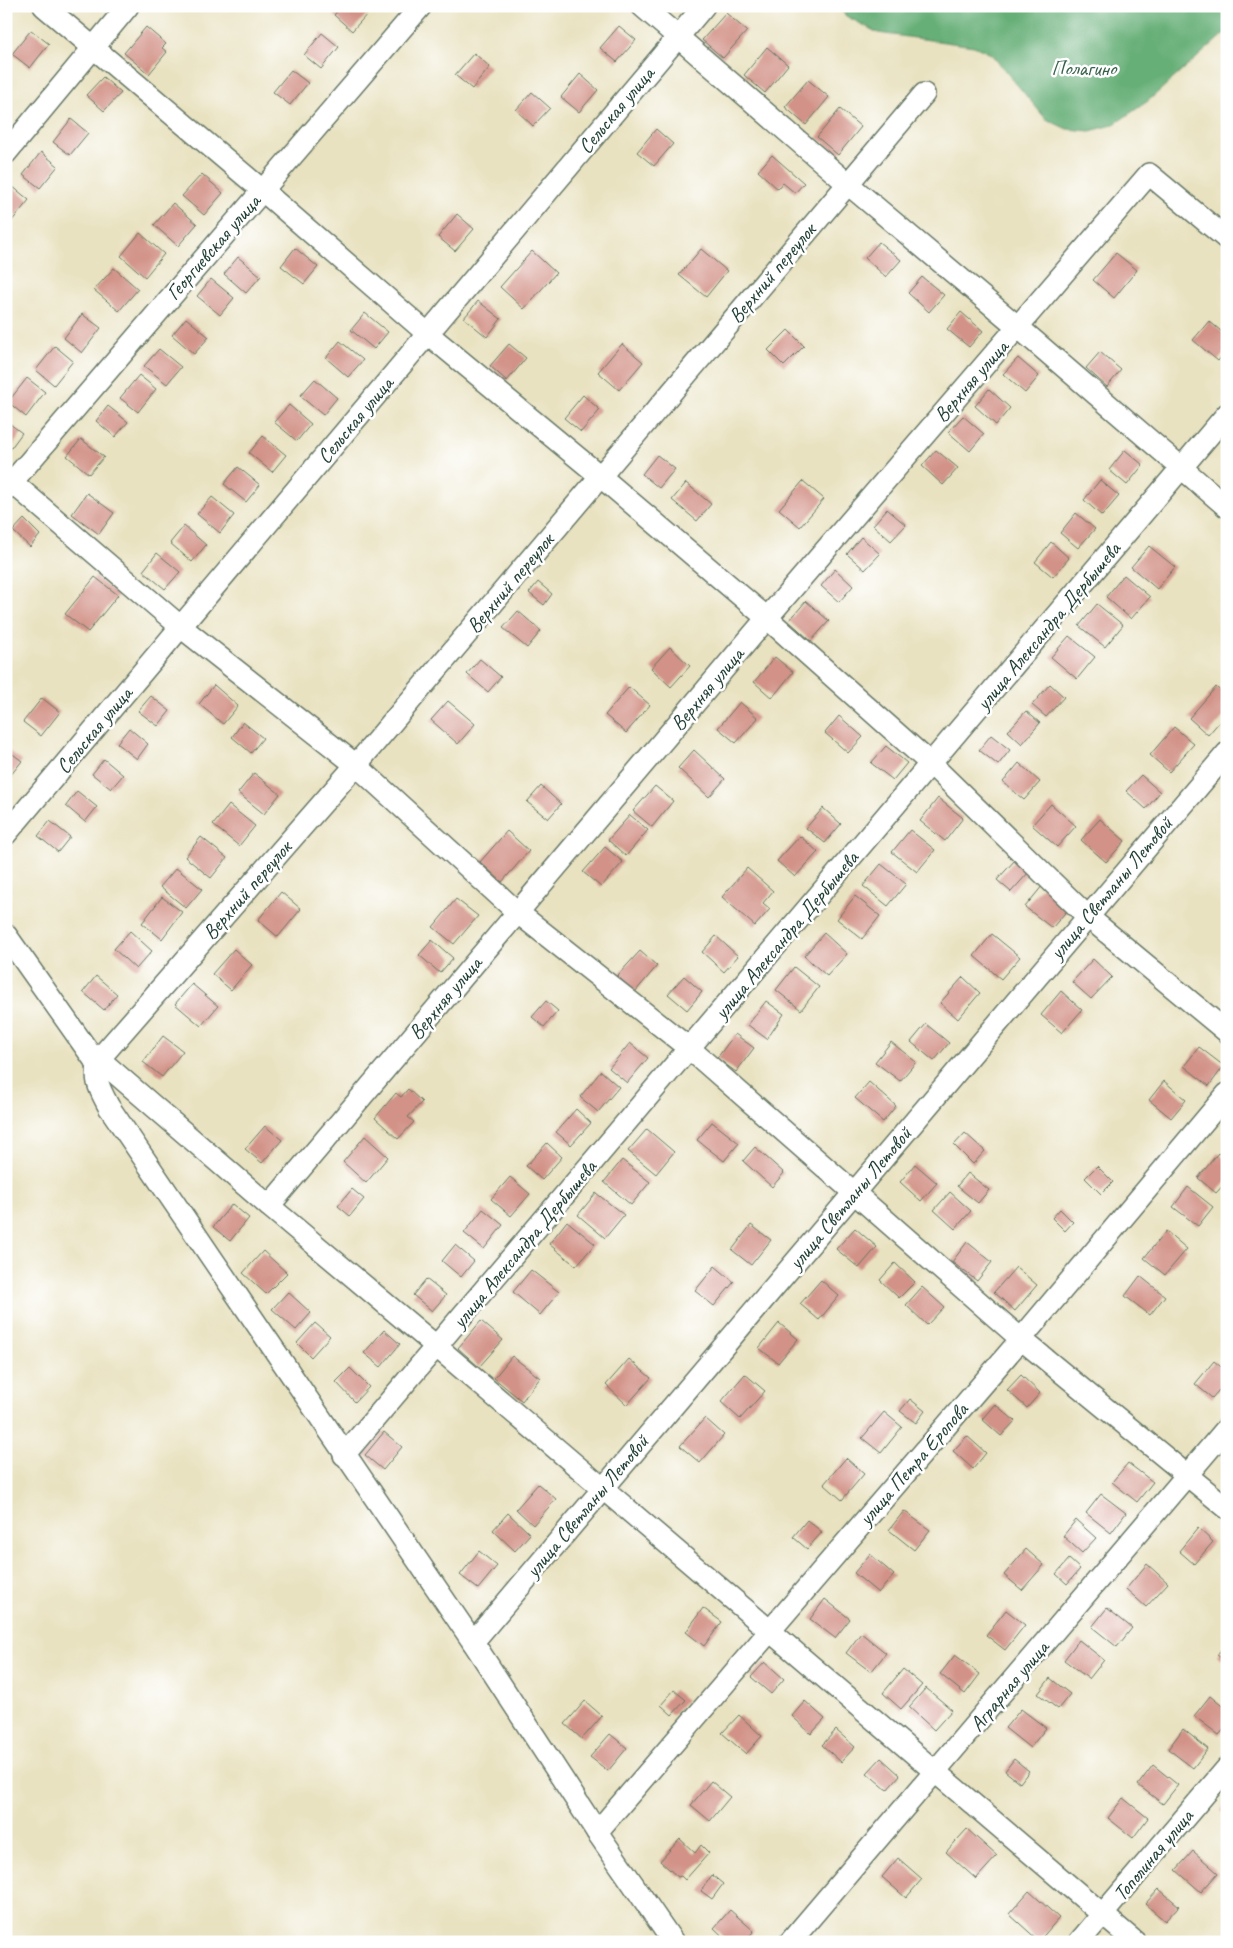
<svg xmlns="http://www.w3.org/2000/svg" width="1233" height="1948" font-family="Caveat,sans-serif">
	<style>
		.forest { fill: #66af77; stroke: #427656 }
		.building { fill: #d29287 }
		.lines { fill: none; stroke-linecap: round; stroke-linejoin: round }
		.minor-casing { stroke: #667765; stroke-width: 24 }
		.minor { stroke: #fff; stroke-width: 21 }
		.labels { text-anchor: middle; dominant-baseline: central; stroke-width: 5; stroke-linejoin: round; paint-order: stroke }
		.park-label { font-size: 21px; fill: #36604a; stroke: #fff }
		.street-label { font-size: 21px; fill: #1f3d34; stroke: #fff }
	</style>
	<rect width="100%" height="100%" fill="#fff"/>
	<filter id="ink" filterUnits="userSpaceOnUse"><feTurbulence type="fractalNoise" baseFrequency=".02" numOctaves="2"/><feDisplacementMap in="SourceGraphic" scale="10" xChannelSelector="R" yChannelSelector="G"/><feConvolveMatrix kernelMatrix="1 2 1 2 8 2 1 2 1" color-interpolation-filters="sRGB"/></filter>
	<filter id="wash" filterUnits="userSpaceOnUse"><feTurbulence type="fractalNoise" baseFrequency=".0096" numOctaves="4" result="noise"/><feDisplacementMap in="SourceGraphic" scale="20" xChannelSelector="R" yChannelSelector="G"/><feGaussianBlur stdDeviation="1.12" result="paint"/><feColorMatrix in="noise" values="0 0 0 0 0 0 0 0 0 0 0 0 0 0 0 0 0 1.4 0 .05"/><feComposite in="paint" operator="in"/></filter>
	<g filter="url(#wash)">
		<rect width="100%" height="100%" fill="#e9e2c1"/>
		<path class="forest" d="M837,6H1227V31L1148,101L1113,125L1090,131L1067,129L1046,119L991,54L974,46L878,33L846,16Z"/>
		<g id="blocks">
			<g class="building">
				<path d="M342,6H361L368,13L352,31L334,15Z"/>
				<path d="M726,13L747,31L723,58L702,40Z"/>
				<path d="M619,26L636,40L617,62L600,48Z"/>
				<path d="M146,27L166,44L162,48L167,52L149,74L124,53Z"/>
				<path d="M31,30L49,44L30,68L12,54Z"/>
				<path d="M322,33L339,47L321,69L304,55Z"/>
				<path d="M767,47L788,65L765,93L744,75Z"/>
				<path d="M474,53L490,67L472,89L455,75Z"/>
				<path d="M291,70L308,83L290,105L273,92Z"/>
				<path d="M580,74L598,90L579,112L561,97Z"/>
				<path d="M103,77L121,93L104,111L86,95Z"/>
				<path d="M808,80L829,97L806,125L785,107Z"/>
				<path d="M532,92L550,108L533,126L516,110Z"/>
				<path d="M840,109L861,127L838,155L817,137Z"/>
				<path d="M71,119L88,133L70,155L53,142Z"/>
				<path d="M656,129L673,144L654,166L637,152Z"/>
				<path d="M41,152L58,166L40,188L23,175Z"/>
				<path d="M772,155L804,183L795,193L783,183L778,189L758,171Z"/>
				<path d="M202,174L223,193L204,215L182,196Z"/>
				<path d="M12,186L29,200L11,222L6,218V193Z"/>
				<path d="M173,203L197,224L178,246L154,225Z"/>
				<path d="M457,214L474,229L455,251L438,237Z"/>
				<path d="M140,233L164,254L145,277L121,256Z"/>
				<path d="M879,242L901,260L886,277L865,258Z"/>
				<path d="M295,248L318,267L304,284L281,266Z"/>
				<path d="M701,249L727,271L706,297L679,275Z"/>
				<path d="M532,251L556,273L524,309L500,287Z"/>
				<path d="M1116,253L1137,270L1114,298L1093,280Z"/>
				<path d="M238,257L261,276L246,293L224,274Z"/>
				<path d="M114,268L138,289L119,311L94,290Z"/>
				<path d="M922,277L944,295L929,312L908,293Z"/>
				<path d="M211,279L234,298L220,315L197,296Z"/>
				<path d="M478,301L501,319L487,337L464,318Z"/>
				<path d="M961,312L983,331L969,347L947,329Z"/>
				<path d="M365,313L388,332L374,349L351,330Z"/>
				<path d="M82,314L101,328L82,353L64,338Z"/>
				<path d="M186,318L209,337L194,354L172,335Z"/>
				<path d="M1209,321L1227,336V350L1218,361L1193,340Z"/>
				<path d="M788,330L804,346L784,366L768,350Z"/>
				<path d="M340,341L363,360L348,377L326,358Z"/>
				<path d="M509,344L526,358L507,381L490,366Z"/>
				<path d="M622,344L643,362L619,390L598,372Z"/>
				<path d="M55,346L73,361L54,385L36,370Z"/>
				<path d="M159,349L181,367L167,384L144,366Z"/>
				<path d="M1100,352L1121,370L1107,387L1086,368Z"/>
				<path d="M1018,358L1039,376L1025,393L1003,374Z"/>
				<path d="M139,375L156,389L138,412L120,398Z"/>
				<path d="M27,378L45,392L26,417L8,402Z"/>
				<path d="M315,379L337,398L323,415L300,396Z"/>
				<path d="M989,389L1010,408L996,425L975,406Z"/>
				<path d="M583,395L600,410L581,432L564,418Z"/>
				<path d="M289,405L311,424L297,441L274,422Z"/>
				<path d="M108,406L128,422L115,437L96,421Z"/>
				<path d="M963,416L984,434L970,451L948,432Z"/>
				<path d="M6,421L22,433L8,452L6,450Z"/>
				<path d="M263,436L286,455L272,472L249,453Z"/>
				<path d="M81,439L104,457L89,474L67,456Z"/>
				<path d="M936,450L958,468L943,485L922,466Z"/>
				<path d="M1125,450L1143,465L1127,485L1109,470Z"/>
				<path d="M657,455L675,469L659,488L642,474Z"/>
				<path d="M238,467L260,485L246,502L224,484Z"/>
				<path d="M1100,480L1119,496L1102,516L1084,500Z"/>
				<path d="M803,481L824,499L800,527L779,509Z"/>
				<path d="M686,483L711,504L697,521L672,500Z"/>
				<path d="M87,493L114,513L99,534L72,514Z"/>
				<path d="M212,497L234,515L220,533L197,514Z"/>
				<path d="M887,509L906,525L891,541L873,525Z"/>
				<path d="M1076,513L1095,529L1078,548L1060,533Z"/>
				<path d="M24,519L40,535L30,547L13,531Z"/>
				<path d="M184,526L206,545L192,562L170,543Z"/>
				<path d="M861,537L880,554L865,570L847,554Z"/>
				<path d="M1051,542L1069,558L1053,577L1035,562Z"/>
				<path d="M1149,546L1175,567L1157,589L1131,567Z"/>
				<path d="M157,553L180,572L165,589L143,571Z"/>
				<path d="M835,569L853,586L839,602L821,586Z"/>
				<path d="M1124,575L1150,597L1131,619L1106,597Z"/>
				<path d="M95,577L118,595L88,632L65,614Z"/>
				<path d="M538,582L552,594L544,605L529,593Z"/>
				<path d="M806,601L829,621L811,641L789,621Z"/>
				<path d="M1097,604L1123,625L1105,647L1079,626Z"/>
				<path d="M518,611L541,631L527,648L503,628Z"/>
				<path d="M1069,636L1095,657L1077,679L1051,657Z"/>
				<path d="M670,647L690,666L671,687L651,668Z"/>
				<path d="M775,657L793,672L772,698L754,682Z"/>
				<path d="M480,659L501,677L488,692L467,674Z"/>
				<path d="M1050,684L1064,697L1046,717L1032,705Z"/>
				<path d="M214,685L238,706L223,724L199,704Z"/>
				<path d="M629,687L650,705L626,733L605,715Z"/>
				<path d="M1216,687L1227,697V713L1208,735L1189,718Z"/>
				<path d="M151,696L170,711L158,726L138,711Z"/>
				<path d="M42,698L60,712L41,736L23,722Z"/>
				<path d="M448,701L475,724L458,744L431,720Z"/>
				<path d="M740,702L758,718L736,743L718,728Z"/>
				<path d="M1026,711L1040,723L1022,744L1008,731Z"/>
				<path d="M839,716L863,737L848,753L825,733Z"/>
				<path d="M243,722L263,738L251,753L232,737Z"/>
				<path d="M1174,727L1194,744L1169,772L1150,755Z"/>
				<path d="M129,728L148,744L137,759L117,743Z"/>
				<path d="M991,735L1010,750L998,765L979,750Z"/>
				<path d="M886,746L907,763L893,780L871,763Z"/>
				<path d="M6,749L22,761L6,781Z"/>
				<path d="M694,750L725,779L709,797L678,768Z"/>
				<path d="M104,759L123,775L111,789L92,774Z"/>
				<path d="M1019,763L1040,782L1024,800L1003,782Z"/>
				<path d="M254,773L280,794L264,814L238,793Z"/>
				<path d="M1141,775L1160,792L1146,809L1126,791Z"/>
				<path d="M541,786L561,804L548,819L527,802Z"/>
				<path d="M655,786L673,801L652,827L633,811Z"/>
				<path d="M77,791L97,807L85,822L66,806Z"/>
				<path d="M938,798L963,818L945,841L920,821Z"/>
				<path d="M1051,804L1076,826L1057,847L1032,825Z"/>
				<path d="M229,805L255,826L239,846L213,825Z"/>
				<path d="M823,808L841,824L825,843L806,828Z"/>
				<path d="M630,815L648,830L626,856L608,840Z"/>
				<path d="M1100,819L1125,841L1106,862L1081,840Z"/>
				<path d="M50,821L70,837L58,852L38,836Z"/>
				<path d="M910,830L935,850L917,872L892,852Z"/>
				<path d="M507,831L529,851L502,882L480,862Z"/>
				<path d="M800,836L818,852L795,877L777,861Z"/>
				<path d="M201,837L227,858L211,878L185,857Z"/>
				<path d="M605,847L623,862L601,887L583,872Z"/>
				<path d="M1015,860L1029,872L1011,892L997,880Z"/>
				<path d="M881,864L906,884L888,906L863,886Z"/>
				<path d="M176,868L202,889L186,908L160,887Z"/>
				<path d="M747,868L773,891L763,903L770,909L755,926L722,897Z"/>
				<path d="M1043,885L1070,907L1052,928L1025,907Z"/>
				<path d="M281,892L301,909L278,937L258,920Z"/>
				<path d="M855,896L880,916L862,939L837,919Z"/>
				<path d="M162,897L182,912L162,939L142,923Z"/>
				<path d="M456,899L478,916L454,944L433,927Z"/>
				<path d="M130,931L152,951L136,969L114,949Z"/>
				<path d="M824,933L847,954L827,976L804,956Z"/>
				<path d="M992,934L1020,957L1001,979L974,956Z"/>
				<path d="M716,936L738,956L724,972L702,952Z"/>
				<path d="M432,940L453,958L440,973L419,955Z"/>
				<path d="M234,949L252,965L231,990L212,974Z"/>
				<path d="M640,951L657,966L635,992L617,976Z"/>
				<path d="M1093,959L1112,977L1091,999L1072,982Z"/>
				<path d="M794,967L819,987L801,1010L776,990Z"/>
				<path d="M96,976L117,994L104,1010L83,992Z"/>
				<path d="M684,976L702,992L687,1010L668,994Z"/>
				<path d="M963,977L980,993L958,1019L940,1003Z"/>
				<path d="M192,984L218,1006L201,1026L175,1004Z"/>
				<path d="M1061,991L1082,1010L1062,1033L1041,1015Z"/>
				<path d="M546,1001L558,1011L544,1027L532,1017Z"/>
				<path d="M766,1001L784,1014L767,1039L748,1025Z"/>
				<path d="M926,1024L949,1043L934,1061L911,1042Z"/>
				<path d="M735,1034L754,1048L736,1072L717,1058Z"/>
				<path d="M163,1036L183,1051L162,1077L143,1062Z"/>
				<path d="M891,1042L916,1062L900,1081L875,1062Z"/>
				<path d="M630,1043L648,1058L627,1083L609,1068Z"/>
				<path d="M1199,1047L1224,1066L1209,1086L1184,1066Z"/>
				<path d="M601,1071L619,1087L598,1112L580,1097Z"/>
				<path d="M1164,1081L1186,1100L1171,1118L1149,1100Z"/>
				<path d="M869,1082L896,1106L883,1122L855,1098Z"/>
				<path d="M408,1089L422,1102L408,1117L414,1122L398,1139L375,1118L396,1093L401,1097Z"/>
				<path d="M576,1109L591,1123L571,1145L556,1132Z"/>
				<path d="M712,1122L739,1143L724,1161L697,1140Z"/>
				<path d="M265,1126L282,1140L262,1163L245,1149Z"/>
				<path d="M647,1129L674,1152L656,1174L628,1151Z"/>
				<path d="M965,1133L985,1151L973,1164L954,1145Z"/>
				<path d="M365,1136L388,1157L366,1183L343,1162Z"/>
				<path d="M547,1143L562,1157L542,1180L526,1166Z"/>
				<path d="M755,1147L784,1173L772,1187L743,1161Z"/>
				<path d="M1218,1153L1227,1160V1181L1216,1193L1198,1178Z"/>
				<path d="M622,1160L650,1182L631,1205L604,1182Z"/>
				<path d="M915,1164L937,1183L921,1201L900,1182Z"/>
				<path d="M1097,1166L1113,1182L1101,1194L1085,1178Z"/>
				<path d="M968,1173L989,1190L978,1203L957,1186Z"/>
				<path d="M510,1177L530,1194L511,1216L491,1199Z"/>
				<path d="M1188,1187L1213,1207L1198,1226L1173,1207Z"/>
				<path d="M352,1189L364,1199L350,1216L338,1206Z"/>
				<path d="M950,1192L971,1211L955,1229L934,1210Z"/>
				<path d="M596,1193L624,1215L605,1238L578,1215Z"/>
				<path d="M232,1204L249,1218L230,1241L213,1227Z"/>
				<path d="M483,1209L503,1225L484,1249L464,1233Z"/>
				<path d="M1060,1209L1073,1222L1065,1231L1052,1218Z"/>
				<path d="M567,1221L595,1244L576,1266L549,1244Z"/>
				<path d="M751,1225L771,1240L751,1265L732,1250Z"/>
				<path d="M855,1228L877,1247L859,1268L836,1249Z"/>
				<path d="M1166,1231L1187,1249L1165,1275L1144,1258Z"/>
				<path d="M967,1242L992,1262L977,1281L952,1262Z"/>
				<path d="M455,1245L474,1261L461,1277L442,1261Z"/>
				<path d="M263,1251L287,1273L266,1294L243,1273Z"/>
				<path d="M895,1263L915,1282L899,1298L880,1280Z"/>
				<path d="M715,1266L734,1282L714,1306L695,1291Z"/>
				<path d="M1016,1267L1037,1285L1015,1311L994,1292Z"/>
				<path d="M531,1270L559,1292L540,1315L513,1292Z"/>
				<path d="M1140,1276L1165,1296L1150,1315L1125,1296Z"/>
				<path d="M426,1279L446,1295L432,1311L413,1295Z"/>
				<path d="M821,1280L839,1296L819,1320L800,1304Z"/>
				<path d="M922,1287L944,1307L927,1325L906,1305Z"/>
				<path d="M288,1292L311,1313L296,1330L272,1309Z"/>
				<path d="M481,1321L503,1340L479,1367L458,1348Z"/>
				<path d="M315,1323L330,1336L311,1357L297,1343Z"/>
				<path d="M779,1323L798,1339L778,1363L759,1348Z"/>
				<path d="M384,1330L400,1344L381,1367L364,1353Z"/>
				<path d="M512,1356L540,1378L522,1401L494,1378Z"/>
				<path d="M629,1359L651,1378L627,1405L606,1385Z"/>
				<path d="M1214,1361L1227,1372V1381L1212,1398L1195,1384Z"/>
				<path d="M350,1368L369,1387L355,1402L336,1382Z"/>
				<path d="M745,1374L765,1391L740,1419L721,1402Z"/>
				<path d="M1021,1375L1040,1393L1027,1408L1007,1390Z"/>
				<path d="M910,1399L925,1411L916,1423L900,1411Z"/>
				<path d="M995,1404L1015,1421L1001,1436L982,1419Z"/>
				<path d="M884,1412L902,1427L881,1453L862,1438Z"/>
				<path d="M705,1418L724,1435L700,1463L680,1446Z"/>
				<path d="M384,1432L402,1447L383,1470L365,1455Z"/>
				<path d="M967,1436L986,1453L973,1469L953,1451Z"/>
				<path d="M846,1458L864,1474L842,1500L824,1484Z"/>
				<path d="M1128,1463L1153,1482L1137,1502L1112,1482Z"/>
				<path d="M538,1484L556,1499L533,1525L516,1509Z"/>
				<path d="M1101,1494L1126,1513L1111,1533L1086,1513Z"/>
				<path d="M904,1511L930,1530L914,1550L889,1530Z"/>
				<path d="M508,1513L530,1534L515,1551L493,1530Z"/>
				<path d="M807,1520L822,1532L807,1549L793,1537Z"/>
				<path d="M1076,1520L1096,1538L1082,1553L1063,1536Z"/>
				<path d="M1198,1528L1213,1542L1194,1564L1179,1551Z"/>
				<path d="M1026,1549L1044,1565L1022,1590L1004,1575Z"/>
				<path d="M479,1551L497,1566L478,1589L460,1575Z"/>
				<path d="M870,1554L894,1575L878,1593L854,1573Z"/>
				<path d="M1069,1559L1080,1569L1067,1584L1056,1574Z"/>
				<path d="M1147,1564L1168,1583L1146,1607L1126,1589Z"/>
				<path d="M825,1599L850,1619L835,1638L810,1619Z"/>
				<path d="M703,1608L722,1622L704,1646L686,1632Z"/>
				<path d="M1107,1608L1132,1628L1117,1647L1092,1627Z"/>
				<path d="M1006,1610L1025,1625L1005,1650L986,1635Z"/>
				<path d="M861,1633L886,1653L871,1672L846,1653Z"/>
				<path d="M1079,1640L1104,1660L1089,1679L1064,1660Z"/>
				<path d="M1227,1642V1662L1217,1655Z"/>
				<path d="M955,1655L980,1674L965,1694L940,1674Z"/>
				<path d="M765,1662L784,1679L771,1694L751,1677Z"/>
				<path d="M903,1669L922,1685L901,1709L883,1693Z"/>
				<path d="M1050,1678L1070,1694L1058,1709L1038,1694Z"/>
				<path d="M926,1688L952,1710L934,1730L909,1707Z"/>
				<path d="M674,1690L686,1700L672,1715L661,1705Z"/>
				<path d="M1210,1696L1227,1710V1726L1219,1735L1194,1716Z"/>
				<path d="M585,1701L602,1716L582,1739L565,1724Z"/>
				<path d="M805,1701L825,1719L811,1734L792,1716Z"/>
				<path d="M1021,1709L1046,1728L1030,1748L1005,1728Z"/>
				<path d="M739,1715L762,1736L746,1754L722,1733Z"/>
				<path d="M1183,1729L1208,1749L1193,1768L1168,1749Z"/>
				<path d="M836,1730L855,1747L841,1762L822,1745Z"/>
				<path d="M610,1734L627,1748L608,1771L590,1757Z"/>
				<path d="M881,1758L900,1775L887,1790L867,1773Z"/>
				<path d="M1014,1759L1029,1771L1020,1783L1005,1771Z"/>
				<path d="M1153,1765L1178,1785L1163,1804L1138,1785Z"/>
				<path d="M711,1781L730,1797L710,1821L691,1805Z"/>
				<path d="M1123,1798L1148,1818L1133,1838L1108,1818Z"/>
				<path d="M1227,1803V1816L1221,1810Z"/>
				<path d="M967,1829L997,1856L976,1879L946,1852Z"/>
				<path d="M680,1839L695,1853L701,1845L709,1853L685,1880L681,1876L678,1877L660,1861Z"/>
				<path d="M1193,1851L1218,1873L1201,1892L1176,1870Z"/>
				<path d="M898,1858L922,1879L906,1898L882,1877Z"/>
				<path d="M712,1875L723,1884L712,1899L701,1891Z"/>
				<path d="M1159,1889L1179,1906L1165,1921L1145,1904Z"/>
				<path d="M1029,1891L1059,1918L1039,1941L1009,1914Z"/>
				<path d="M730,1910L754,1931L744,1942H729L714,1928Z"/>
			</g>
		</g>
	</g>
	<g filter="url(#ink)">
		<use href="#blocks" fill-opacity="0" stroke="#667765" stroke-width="1"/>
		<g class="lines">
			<g class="minor-casing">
				<g id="minor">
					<path d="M44,6L262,190L428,334L600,476L767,618L931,764L1087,916L1227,1032"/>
					<path d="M642,6L848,184L1018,327L1227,507"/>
					<path d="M6,153L128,6"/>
					<path d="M6,477L181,627L356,765L517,912L690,1049L1021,1339L1227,1508"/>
					<path d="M6,489L421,6"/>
					<path d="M6,834L704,6"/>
					<path d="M6,935L98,1065"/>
					<path d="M99,1059L269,1206L437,1347L1135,1942"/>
					<path d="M269,1206L767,618L1149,174L1227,239"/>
					<path d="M344,1455L1227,414"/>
					<path d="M473,1642L1227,753"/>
					<path d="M597,1832L1021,1339L1227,1094"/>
					<path d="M673,1942L597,1832L473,1642L109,1107C99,1088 94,1081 99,1059L356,765L924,94"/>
					<path d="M790,1942L1227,1428"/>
					<path d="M1079,1942L1227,1768"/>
				</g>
			</g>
			<use href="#minor" class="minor"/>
		</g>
	</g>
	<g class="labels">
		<g class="park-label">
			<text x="1084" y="68">Полагино</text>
		</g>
		<g class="street-label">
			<text transform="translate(616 110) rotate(-50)">Сельская улица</text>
			<text transform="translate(213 247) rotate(-49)">Георгиевская улица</text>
			<text transform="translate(772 273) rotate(-50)">Верхний переулок</text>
			<text transform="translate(971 381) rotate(-49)">Верхняя улица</text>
			<text transform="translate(355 420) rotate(-50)">Сельская улица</text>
			<text transform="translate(510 583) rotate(-50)">Верхний переулок</text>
			<text transform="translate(1048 626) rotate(-50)">улица Александра Дербышева</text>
			<text transform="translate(707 689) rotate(-50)">Верхняя улица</text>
			<text transform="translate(94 730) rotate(-50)">Сельская улица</text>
			<text transform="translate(1111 888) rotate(-50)">улица Светланы Летовой</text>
			<text transform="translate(247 890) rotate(-49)">Верхний переулок</text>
			<text transform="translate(786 935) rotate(-50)">улица Александра Дербышева</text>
			<text transform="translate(445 998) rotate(-50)">Верхняя улица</text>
			<text transform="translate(850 1198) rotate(-50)">улица Светланы Летовой</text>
			<text transform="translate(524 1244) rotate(-50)">улица Александра Дербышева</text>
			<text transform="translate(913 1464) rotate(-49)">улица Петра Еропова</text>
			<text transform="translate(587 1506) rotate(-50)">улица Светланы Летовой</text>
			<text transform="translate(1009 1686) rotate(-50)">Аграрная улица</text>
			<text transform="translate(1153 1855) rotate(-50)">Тополиная улица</text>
		</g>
	</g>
	<rect width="1233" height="1948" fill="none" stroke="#fff" stroke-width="25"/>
</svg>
